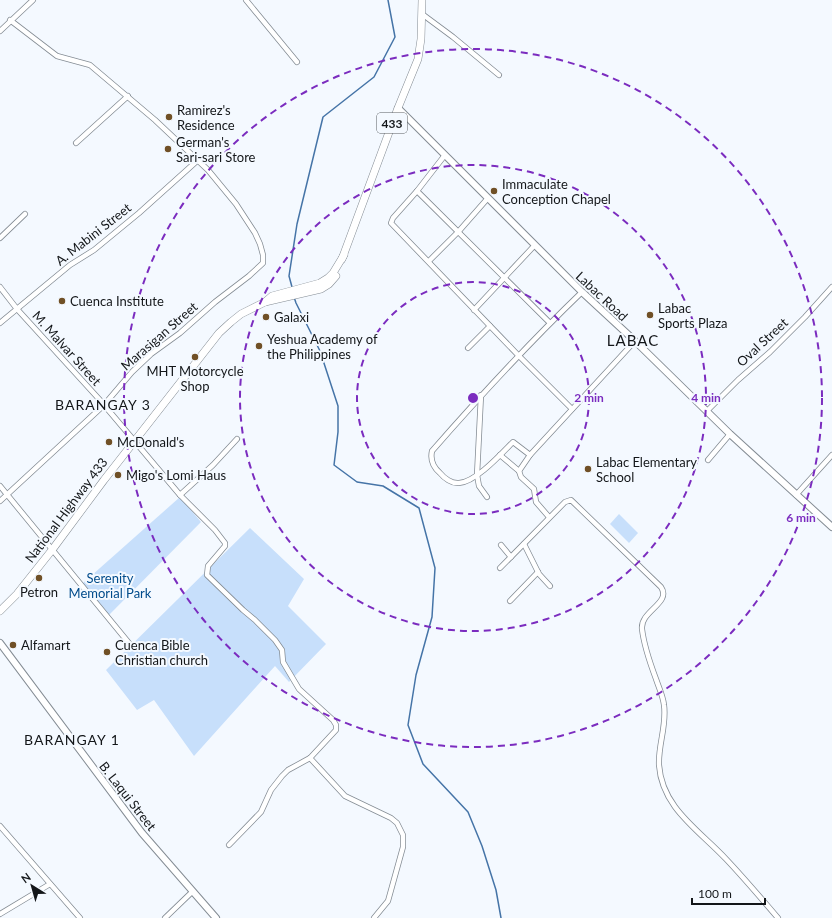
<svg xmlns="http://www.w3.org/2000/svg" width="832" height="918" font-family="Lato,sans-serif">
	<style>
		.green { fill: #c7dffb }
		.lines { fill: none; stroke-linecap: round; stroke-linejoin: round }
		.stream { stroke: #4574a7; stroke-width: 1.5 }
		.street-casing { stroke: #848c94; stroke-width: 6 }
		.secondary-casing { stroke: #848c94; stroke-width: 8 }
		.primary-casing { stroke: #848c94; stroke-width: 8 }
		.street { stroke: #fff; stroke-width: 4.5 }
		.secondary { stroke: #fff; stroke-width: 6 }
		.primary { stroke: #fff; stroke-width: 7 }
		.ring { fill: none; stroke: #7b2cbf; stroke-width: 2; stroke-dasharray: 7 5 }
		.poi-dot { fill: #705026; stroke: #f4f9ff; stroke-width: 1.5 }
		.labels { text-anchor: middle; dominant-baseline: central; stroke-width: 4; stroke-linejoin: round; paint-order: stroke }
		.shield { fill: #f4f9ff; stroke: #565a5e; stroke-width: 1 }
		.shield-label { font-size: 12px; font-weight: bold; fill: #131619 }
		.poi-label { font-size: 13px; fill: #131619; stroke: #f4f9ff; text-anchor: start }
		.street-label { font-size: 13px; fill: #131619; stroke: #f4f9ff }
		.park-label { font-size: 13px; fill: #004b8b; stroke: #f4f9ff }
		.neighbourhood-label { font-size: 14px; letter-spacing: 1px; fill: #131619; stroke: #f4f9ff }
		.quarter-label { font-size: 15px; letter-spacing: 1px; fill: #131619; stroke: #f4f9ff }
		.centre { fill: #7b2cbf; stroke: #f4f9ff; stroke-width: 2 }
		.ring-label { font-size: 12px; text-anchor: middle; font-weight: bold; fill: #7b2cbf; stroke: #f4f9ff; stroke-width: 4; stroke-linejoin: round; paint-order: stroke }
	</style>
	<rect width="100%" height="100%" fill="#f4f9ff"/>
	<g class="green">
		<path d="M180,497L201,522L108,616L82,584Z"/>
		<path d="M619,514L638,533L629,543L610,524Z"/>
		<path d="M250,528L304,579L288,606L326,644L289,682L275,666L194,756L154,700L137,710L106,670Z"/>
	</g>
	<g class="lines">
		<g class="stream">
			<path d="M292,287L289,276L297,224L323,117L374,77L395,37L388,0"/>
			<path d="M294,297L296,303L320,351L338,406V432L334,465L357,482L383,486L419,508L435,568L432,617L416,675L408,725L423,764L468,812L482,846L496,890L501,918"/>
		</g>
		<g class="street-casing">
			<g id="street">
				<path d="M246,0L297,62"/>
				<path d="M422,14L453,37L499,75"/>
				<path d="M0,31L33,0"/>
				<path d="M76,143L128,96"/>
				<path d="M445,155L417,191L393,218L391,223L518,355L572,409"/>
				<path d="M417,191L550,323"/>
				<path d="M0,238L25,214"/>
				<path d="M429,261L459,231L488,198"/>
				<path d="M0,287L17,309L99,399L180,495L215,530L225,543V546L208,566L207,575L243,610L255,620L275,640L282,650L283,662L299,689L333,720L336,725V730L310,758L345,796L391,818L397,823L403,835V847L388,901L374,918"/>
				<path d="M474,310L534,246"/>
				<path d="M0,323L70,265L94,250L139,213L198,160"/>
				<path d="M468,348L490,326"/>
				<path d="M481,395L477,475L479,486L487,497"/>
				<path d="M707,411L738,380L770,352L805,317L832,287"/>
				<path d="M500,455L519,471"/>
				<path d="M530,455L513,442C501,454 476,482 459,483C452,484 444,478 440,473C433,467 430,460 432,451C481,395 529,343 582,292"/>
				<path d="M708,460L730,434"/>
				<path d="M0,486L133,648"/>
				<path d="M180,495L213,465L237,439"/>
				<path d="M796,495L832,455"/>
				<path d="M0,501L104,405L132,372L151,354L180,333L215,302L249,276L263,263V255L260,244L255,233L236,204L208,170L155,120L90,65L57,56L10,20"/>
				<path d="M549,517L536,502L534,489L521,477L519,471L530,455L635,341"/>
				<path d="M524,544L539,574L550,586"/>
				<path d="M501,545L511,557"/>
				<path d="M500,568L565,502L571,500L661,587C672,603 640,611 642,629C644,646 650,663 656,679C659,688 663,696 664,705C667,725 658,745 659,765C662,808 699,830 726,859C744,878 761,898 778,918"/>
				<path d="M510,601L538,572"/>
				<path d="M0,826L80,918"/>
				<path d="M229,845L261,812L271,790L282,776L288,770L310,758"/>
				<path d="M0,914L50,884"/>
				<path d="M165,918L192,892"/>
			</g>
		</g>
		<g class="secondary-casing">
			<g id="secondary">
				<path d="M398,108L582,292L635,341L730,434L832,527"/>
				<path d="M0,643L142,833L216,918"/>
			</g>
		</g>
		<g class="primary-casing">
			<g id="primary">
				<path d="M342,259L398,108L418,59L421,39L422,0"/>
				<path d="M265,302L321,289L329,284L336,276"/>
				<path d="M0,611L17,594L52,550L104,480L219,333L231,322L241,314L265,302L272,296L320,283L328,278L333,273L344,255"/>
			</g>
		</g>
		<use href="#street" class="street"/>
		<use href="#secondary" class="secondary"/>
		<use href="#primary" class="primary"/>
	</g>
	<g class="ring">
		<circle cx="473" cy="398" r="116"/>
		<circle cx="473" cy="398" r="233"/>
		<circle cx="473" cy="398" r="349"/>
	</g>
	<g class="poi-dot">
		<circle cx="169" cy="117" r="4"/>
		<circle cx="168" cy="149" r="4"/>
		<circle cx="494" cy="191" r="4"/>
		<circle cx="62" cy="301" r="4"/>
		<circle cx="650" cy="315" r="4"/>
		<circle cx="266" cy="317" r="4"/>
		<circle cx="259" cy="346" r="4"/>
		<circle cx="195" cy="357" r="4"/>
		<circle cx="109" cy="442" r="4"/>
		<circle cx="588" cy="469" r="4"/>
		<circle cx="118" cy="475" r="4"/>
		<circle cx="39" cy="578" r="4"/>
		<circle cx="13" cy="645" r="4"/>
		<circle cx="107" cy="652" r="4"/>
	</g>
	<g class="labels">
		<rect class="shield" x="377" y="113" width="30" height="20" rx="3"/>
		<g class="shield-label">
			<text x="392" y="123">433</text>
		</g>
		<g class="poi-label">
			<text x="177" y="110">Ramirez's<tspan x="177" dy="15">Residence</tspan></text>
			<text x="176" y="142">German's<tspan x="176" dy="15">Sari-sari Store</tspan></text>
			<text x="502" y="184">Immaculate<tspan x="502" dy="15">Conception Chapel</tspan></text>
			<text x="70" y="301">Cuenca Institute</text>
			<text x="658" y="308">Labac<tspan x="658" dy="15">Sports Plaza</tspan></text>
			<text x="274" y="317">Galaxi</text>
			<text x="267" y="339">Yeshua Academy of<tspan x="267" dy="15">the Philippines</tspan></text>
			<text x="195" y="371" text-anchor="middle">MHT Motorcycle<tspan x="195" dy="15">Shop</tspan></text>
			<text x="117" y="442">McDonald's</text>
			<text x="596" y="462">Labac Elementary<tspan x="596" dy="15">School</tspan></text>
			<text x="126" y="475">Migo's Lomi Haus</text>
			<text x="39" y="592" text-anchor="middle">Petron</text>
			<text x="21" y="645">Alfamart</text>
			<text x="115" y="645">Cuenca Bible<tspan x="115" dy="15">Christian church</tspan></text>
		</g>
		<g class="street-label">
			<text transform="translate(93 234) rotate(-38)">A. Mabini Street</text>
			<text transform="translate(602 296) rotate(43)">Labac Road</text>
			<text transform="translate(159 336) rotate(-41)">Marasigan Street</text>
			<text transform="translate(762 342) rotate(-43)">Oval Street</text>
			<text transform="translate(67 348) rotate(48)">M. Malvar Street</text>
			<text transform="translate(66 510) rotate(-53)">National Highway 433</text>
			<text transform="translate(128 796) rotate(52)">B. Laqui Street</text>
		</g>
		<g class="park-label">
			<text x="110" y="578">Serenity<tspan x="110" dy="15">Memorial Park</tspan></text>
		</g>
		<g class="neighbourhood-label">
			<text x="103" y="404">BARANGAY 3</text>
			<text x="72" y="739">BARANGAY 1</text>
		</g>
		<g class="quarter-label">
			<text x="633" y="340">LABAC</text>
		</g>
	</g>
	<circle cx="473" cy="398" r="6" class="centre"/>
	<g class="ring-label">
		<text x="589" y="402">2 min</text>
		<text x="706" y="402">4 min</text>
		<text x="801" y="522">6 min</text>
	</g>
	<g transform="translate(32 886) rotate(323)" stroke="#f4f9ff" stroke-width="3" paint-order="stroke">
	<path d="M0-3L7 15L0 10L-7 15Z" fill="#131619"/>
	<text y="-6" font-size="11" font-weight="bold" text-anchor="middle" fill="#131619">N</text>
	</g>
	<path d="M692 898v6h73v-6" fill="none" stroke="#131619" stroke-width="2"/>
	<text x="698" y="898" font-size="12" fill="#131619" stroke="#f4f9ff" stroke-width="3" paint-order="stroke">100 m</text>
</svg>
